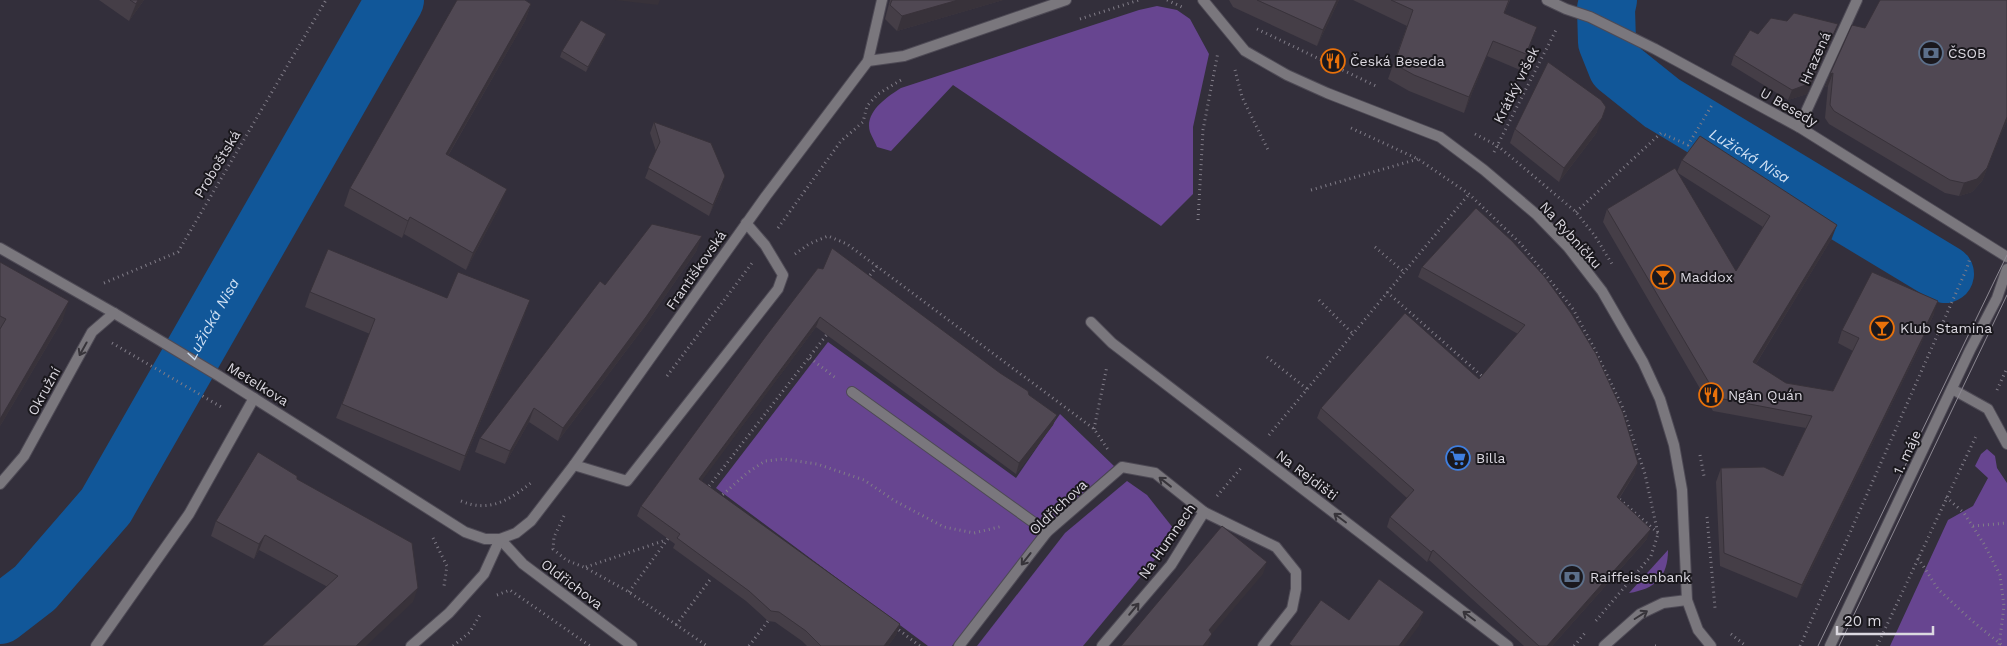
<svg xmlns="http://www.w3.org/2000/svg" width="2007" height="646" font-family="'Work Sans',sans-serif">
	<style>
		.green { fill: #674590 }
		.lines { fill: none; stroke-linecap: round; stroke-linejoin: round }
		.river { stroke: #115799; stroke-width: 58 }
		.lane-casing { stroke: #4e4a55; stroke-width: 12 }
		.street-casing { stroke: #4e4a55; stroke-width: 12 }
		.path { stroke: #817d88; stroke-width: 3; stroke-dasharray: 1 4; stroke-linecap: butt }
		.lane { stroke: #7a777d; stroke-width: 10 }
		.street { stroke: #7a777d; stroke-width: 10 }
		.tram { stroke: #8d8993; stroke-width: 1 }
		.wall { fill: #453e47; fill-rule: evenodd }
		.shaded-wall { fill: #38323a }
		.building { fill: #504853; stroke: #38323a }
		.oneway { stroke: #37343a }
		.labels { text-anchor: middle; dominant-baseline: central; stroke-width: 4; stroke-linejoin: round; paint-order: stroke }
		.poi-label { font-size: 14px; fill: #dbd8e0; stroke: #1a181d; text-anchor: start }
		.street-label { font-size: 14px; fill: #dbd8e0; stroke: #1a181d }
		.water-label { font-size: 15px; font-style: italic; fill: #d1e1f4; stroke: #1a181d }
	</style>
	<rect width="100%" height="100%" fill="#332f3b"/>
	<g class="green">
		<path d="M1157,6L1177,10L1190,19L1209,54L1193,127V194L1161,226L953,85L891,151L877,147C875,142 872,137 870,132C864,112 887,97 901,88L1139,10Z"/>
		<path d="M828,342L1016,478L1060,414L1114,466L1048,524L952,646H928L716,488Z"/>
		<path d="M1987,449L1995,456L1997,468L2007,483V646H1890L1948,520L1973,506L1988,478L1975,466L1981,454Z"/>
		<path d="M1127,481L1147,495L1177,533L1083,646H977L1065,533Z"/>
		<path d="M1668,550C1668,577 1655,589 1629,593Z"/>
	</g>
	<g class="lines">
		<g class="river">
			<path id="s1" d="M1608,0L1606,9L1607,42L1617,67L1662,103L1945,274"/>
			<path id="s2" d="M0,615L35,588L106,506L395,0"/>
		</g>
		<g class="lane-casing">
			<g id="lane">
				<path d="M1091,322L1112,343L1508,646"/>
				<path d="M852,392L1047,532"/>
				<path d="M574,465L627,481L778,289L783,275L765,245L746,223"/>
				<path d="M1204,512L1276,547L1296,572V589L1292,609L1263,646"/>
				<path d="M96,646L189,514L254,398"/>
			</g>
		</g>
		<g class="street-casing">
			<g id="street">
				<path d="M1203,0L1245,51L1287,75L1327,93L1440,137L1484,170L1537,215L1568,247L1602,291L1643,362L1660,399L1674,445L1682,490L1687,600L1698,630L1711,646"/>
				<path d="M1547,0L1566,9L1590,17L1655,49L1799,127L2007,257"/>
				<path d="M868,61L882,0"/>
				<path d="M1799,127L1857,0"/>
				<path d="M0,248L114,313L219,376L465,532L485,539H500L523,564L632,646"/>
				<path d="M1952,389L1988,409L2007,444"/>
				<path d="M0,484L24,456L92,332L114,313"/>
				<path d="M411,646L449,613L484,574L500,539L516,533L531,521L574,465L766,196L868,61L904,56L1066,0"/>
				<path d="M959,646L1047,532L1122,467L1155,473L1204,512L1171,565L1102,646"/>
				<path d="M1604,646L1640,614L1663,603L1687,600"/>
				<path d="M1830,646L1970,350L1997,298L2007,269"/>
			</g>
		</g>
		<g class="path">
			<path d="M1167,0L1182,7"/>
			<path d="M1080,19L1139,0"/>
			<path d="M1257,29L1378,87"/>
			<path d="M1235,70L1242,97L1269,152"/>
			<path d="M1351,128L1418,159L1469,194L1520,243L1573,309L1594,348L1622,406L1645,474L1658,534L1651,556L1594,623"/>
			<path d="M1475,134L1498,146L1576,212L1595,236L1612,264"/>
			<path d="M1494,152L1557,28"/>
			<path d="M1311,190L1418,159"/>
			<path d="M1576,212L1661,133L1688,145L1712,105"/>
			<path d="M1198,220L1203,130L1218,52"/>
			<path d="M778,228L841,141L863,122L867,106L878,94L901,80"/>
			<path d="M1375,247L1404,272"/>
			<path d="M795,254L809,244L828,236L847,244L1094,429L1109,451"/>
			<path d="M867,279L877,266"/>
			<path d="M104,283L178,252L326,0"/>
			<path d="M1387,292L1483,377"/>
			<path d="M1319,300L1353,334"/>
			<path d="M112,343L223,408"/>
			<path d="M1267,357L1307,389"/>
			<path d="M810,358L837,379"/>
			<path d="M667,376L752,263"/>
			<path d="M1997,390L2007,368"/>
			<path d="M1094,429L1107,366"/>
			<path d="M1269,435L1469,194"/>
			<path d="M1700,455L1704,476"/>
			<path d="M706,490L828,333"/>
			<path d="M1217,496L1241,468"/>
			<path d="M1616,496L1658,533"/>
			<path d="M1946,497L1964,513L1984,544L2000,575L2004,606L1999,646"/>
			<path d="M719,498L747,473L765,461L784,459L817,464L864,480L895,501L944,527L974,533L1003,526"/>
			<path d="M461,501C489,513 510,500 532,482"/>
			<path d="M564,516L554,537L553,549L566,560L586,568L629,592L707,646"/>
			<path d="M1707,517L1715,608"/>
			<path d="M1973,526L2007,523"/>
			<path d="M433,538L447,566L444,586"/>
			<path d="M1918,558L1938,589L1971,620L2003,646"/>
			<path d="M586,567L666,540"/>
			<path d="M629,592L670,536"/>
			<path d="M497,595L510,590L590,646"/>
			<path d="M676,625L712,577"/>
			<path d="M895,627L920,646"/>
			<path d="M1731,634L1746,646"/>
			<path d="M453,646L470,632L481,613"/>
			<path d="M749,646L768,621"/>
			<path d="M1574,646L1585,633"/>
			<path d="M1655,646H1658"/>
			<path d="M1800,646L1967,268L1970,258"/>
			<path d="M1877,646L1977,434"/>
		</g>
		<use href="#lane" class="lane"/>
		<use href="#street" class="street"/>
		<g class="tram">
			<path d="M1818,646L2007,255"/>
			<path d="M1839,646L2007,295"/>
		</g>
	</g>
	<g class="wall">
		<path d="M99,0H144L129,21Z"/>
		<path d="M890,0H1003L897,31L885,19Z"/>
		<path d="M1229,0H1339L1317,46L1233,7Z"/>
		<path d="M1353,0H1510L1504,14L1531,43L1520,70L1487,56L1464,113L1409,91L1388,79L1407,26Z"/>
		<path d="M2007,0V121L2000,136L1982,181L1972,192L1959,196L1945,193L1829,124L1825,118L1828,86L1825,87L1830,74L1865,28Z"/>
		<path d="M531,4L525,21L448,156L500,206L466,270L404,234L402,238L344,206L350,188Z"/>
		<path d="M606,34L604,40L586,72L560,57L562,51Z"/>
		<path d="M1758,34H1834L1807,94L1788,100L1731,65L1734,55Z"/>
		<path d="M654,122L722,187L709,216L645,178L656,151L650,133Z"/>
		<path d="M1515,129L1597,132L1559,182L1510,143Z"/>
		<path d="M1682,160L1832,238L1756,364L1786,383L1833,391L1853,351L1838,343L1842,330L1934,314L1926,331L1921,344L1797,598L1720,566L1716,482L1721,468L1783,476L1806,428L1713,411L1603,222L1607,209L1677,172ZM1678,173L1763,227L1736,271Z"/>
		<path d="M1476,208L1635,473L1619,499L1647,539L1552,646H1524L1429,560L1427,562L1387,527L1390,517L1407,498L1317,418L1321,408L1479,379L1518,334L1418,277L1422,267Z"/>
		<path d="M697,250L641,331L558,441L529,422L505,464L475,452L480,438L605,285Z"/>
		<path d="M0,262L63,319L0,426Z"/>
		<path d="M818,268L1029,395L1057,415L1053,425L1016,474L816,327L701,481L900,624L896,635L888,646H807L802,641L775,622L768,621L746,601L673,548L675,544L637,516L641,506Z"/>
		<path d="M310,292L447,298L525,314L460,471L336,418L370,334L305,307Z"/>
		<path d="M297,479L413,602L326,586L259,550L254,559L211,536L216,521Z"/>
	</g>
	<g class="shaded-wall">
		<path d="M138,0H144L129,21L136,4Z"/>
		<path d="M615,0H660L658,5Z"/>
		<path d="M958,0H1003L897,31L902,16Z"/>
		<path d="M1337,0H1339L1317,46L1323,30Z"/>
		<path d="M531,4L525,21L439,171L446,154Z"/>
		<path d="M1838,24L1834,34L1807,94L1788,100L1792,90Z"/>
		<path d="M1537,27L1531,43L1520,70L1526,54Z"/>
		<path d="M606,34L604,40L586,72L588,67Z"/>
		<path d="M1493,41L1487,56L1464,113L1469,97Z"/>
		<path d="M1833,73L1828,86L1825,87L1830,74Z"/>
		<path d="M2007,117V121L2000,136L1982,181L1972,192L1959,196L1964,183L2004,123Z"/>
		<path d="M1602,118L1597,132L1559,182L1564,168Z"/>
		<path d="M725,176L722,187L709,216L713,205Z"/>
		<path d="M507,189L500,206L466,270L473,253Z"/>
		<path d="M410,217L404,234L402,238L408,221Z"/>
		<path d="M1837,225L1832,238L1749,375L1753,362Z"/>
		<path d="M702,236L697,250L641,331L558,441L563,428Z"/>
		<path d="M530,300L525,314L460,471L465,456Z"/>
		<path d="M69,301L63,319L0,426V419Z"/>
		<path d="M1938,301L1934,314L1920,343L1924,330Z"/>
		<path d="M820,317L816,327L695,490L699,479Z"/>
		<path d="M1926,331L1921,344L1797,598L1802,585Z"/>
		<path d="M534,408L529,422L505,464L510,451Z"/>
		<path d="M1057,415L1053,425L1016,474L1019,463Z"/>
		<path d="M1638,463L1635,473L1613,507L1617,497Z"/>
		<path d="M1651,529L1647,539L1552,646H1547Z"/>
		<path d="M265,535L259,550L254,559L259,544Z"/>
		<path d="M1433,550L1429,560L1427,562L1431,552Z"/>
		<path d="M1267,562L1263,574L1205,642L1209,630Z"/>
		<path d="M418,588L413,602L366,646H356Z"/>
		<path d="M1424,612L1419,626L1404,646H1399Z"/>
		<path d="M900,624L896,635L888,646H884Z"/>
		<path d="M1212,634L1208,646H1203Z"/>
	</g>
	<g class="building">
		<path d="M130,0H138L136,4Z"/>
		<path d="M457,0H525L531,4L446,154L507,189L473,253L410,217L408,221L350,188Z"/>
		<path d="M892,0H958L902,16L890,5Z"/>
		<path d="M1257,0H1337L1323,30Z"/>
		<path d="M1391,0H1509L1504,13L1537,27L1526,54L1493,41L1469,97L1414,75L1394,64L1413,10Z"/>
		<path d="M1880,0H2007V117L1987,168L1977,179L1964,183L1950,180L1834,111L1830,105L1833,73L1830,74L1852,25L1865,28Z"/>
		<path d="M1794,13L1838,24L1811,83L1792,90L1734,55L1750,30L1758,34L1771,18L1787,21Z"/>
		<path d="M581,20L606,34L588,67L562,51Z"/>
		<path d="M1548,62L1601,100L1606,107L1602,118L1564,168L1515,129Z"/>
		<path d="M654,122L711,143L725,176L713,205L648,168L660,142Z"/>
		<path d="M1700,136L1837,225L1753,362L1786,383L1833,391L1859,338L1842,330L1872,272L1938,301L1924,330L1926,331L1802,585L1724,553L1721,468L1764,467L1783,476L1812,416L1718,398L1607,209L1675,168L1736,271L1770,216L1682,160Z"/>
		<path d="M1476,208L1512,241L1544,276L1571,313L1596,354L1623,413L1638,463L1617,497L1651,529L1547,646H1539L1433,550L1431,552L1390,517L1414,490L1321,408L1405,313L1479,379L1525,325L1422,267Z"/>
		<path d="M652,224L702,236L646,317L563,428L534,408L510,451L480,438L600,281L605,285Z"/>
		<path d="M832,248L1000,373L1028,391L1029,395L1057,415L1019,463L820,317L699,479L900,624L884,646H821L806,631L779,612L771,611L749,591L677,538L680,534L641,506L766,336L818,268L823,269Z"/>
		<path d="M328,249L447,298L458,272L530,300L465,456L342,404L375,319L310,292Z"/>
		<path d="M0,262L69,301L0,419V329L6,319L0,316Z"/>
		<path d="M258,452L297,476V479L412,543L418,588L356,646H262L338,576L265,535L259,544L216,521Z"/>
		<path d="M1222,526L1267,562L1209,630L1212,634L1203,646H1121Z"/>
		<path d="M1379,579L1424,612L1399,646H1292L1289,644L1321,600L1349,620Z"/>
	</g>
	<defs><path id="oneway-shaft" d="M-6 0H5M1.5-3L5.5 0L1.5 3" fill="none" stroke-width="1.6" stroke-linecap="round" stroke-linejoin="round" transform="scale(1.25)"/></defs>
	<g class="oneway">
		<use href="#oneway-shaft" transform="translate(83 349) rotate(119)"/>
		<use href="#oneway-shaft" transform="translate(1165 482) rotate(-142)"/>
		<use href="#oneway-shaft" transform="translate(1340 518) rotate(-143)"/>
		<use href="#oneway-shaft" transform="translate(1026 559) rotate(128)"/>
		<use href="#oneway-shaft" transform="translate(1134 609) rotate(-50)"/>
		<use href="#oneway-shaft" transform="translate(1641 615) rotate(-32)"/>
		<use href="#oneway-shaft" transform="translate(1469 616) rotate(-143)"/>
	</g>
	<defs>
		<g id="bank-ring" transform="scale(1.25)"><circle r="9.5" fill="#1a181d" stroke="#5c6f8a" stroke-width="1.5"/><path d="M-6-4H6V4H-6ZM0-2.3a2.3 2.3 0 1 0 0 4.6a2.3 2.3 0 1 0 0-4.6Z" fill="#5c6f8a"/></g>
		<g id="restaurant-ring" transform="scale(1.25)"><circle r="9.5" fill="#1a181d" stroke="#e8710a" stroke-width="1.5"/><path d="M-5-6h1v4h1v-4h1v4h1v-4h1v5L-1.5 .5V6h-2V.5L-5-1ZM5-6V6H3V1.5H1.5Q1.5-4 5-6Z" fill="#e8710a"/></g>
		<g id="bar-ring" transform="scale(1.25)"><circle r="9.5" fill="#1a181d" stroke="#e8710a" stroke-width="1.5"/><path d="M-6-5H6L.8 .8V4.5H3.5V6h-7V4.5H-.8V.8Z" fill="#e8710a"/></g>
		<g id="supermarket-ring" transform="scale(1.25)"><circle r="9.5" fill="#1a181d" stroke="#3f7fe0" stroke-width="1.5"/><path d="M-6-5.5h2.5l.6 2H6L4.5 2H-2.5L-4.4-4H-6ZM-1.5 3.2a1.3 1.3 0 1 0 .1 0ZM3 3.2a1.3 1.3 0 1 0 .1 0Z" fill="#3f7fe0"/></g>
	</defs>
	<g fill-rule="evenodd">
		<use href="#bank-ring" x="1931" y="53"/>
		<use href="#restaurant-ring" x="1333" y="61"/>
		<use href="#bar-ring" x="1663" y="277"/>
		<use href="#bar-ring" x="1882" y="328"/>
		<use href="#restaurant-ring" x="1711" y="395"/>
		<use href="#supermarket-ring" x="1458" y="458"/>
		<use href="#bank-ring" x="1572" y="577"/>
	</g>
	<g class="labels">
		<g class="poi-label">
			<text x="1948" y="53">ČSOB</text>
			<text x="1350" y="61">Česká Beseda</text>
			<text x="1680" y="277">Maddox</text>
			<text x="1900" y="328">Klub Stamina</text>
			<text x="1728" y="395">Ngân Quán</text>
			<text x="1476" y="458">Billa</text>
			<text x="1590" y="577">Raiffeisenbank</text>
		</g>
		<g class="street-label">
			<text transform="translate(1815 58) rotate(-66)">Hrazená</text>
			<text transform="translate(1516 85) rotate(-63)">Krátký vršek</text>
			<text transform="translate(1789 107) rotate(30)">U Besedy</text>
			<text transform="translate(217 164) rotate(-59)">Proboštská</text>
			<text transform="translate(1571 235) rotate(48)">Na Rybníčku</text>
			<text transform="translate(696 270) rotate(-55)">Františkovská</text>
			<text transform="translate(258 384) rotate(32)">Metelkova</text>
			<text transform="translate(44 391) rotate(-61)">Okružní</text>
			<text transform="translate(1907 452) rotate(-65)">1. máje</text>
			<text transform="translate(1307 475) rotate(37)">Na Rejdišti</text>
			<text transform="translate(1058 507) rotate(-43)">Oldřichova</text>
			<text transform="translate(1167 541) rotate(-55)">Na Humnech</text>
			<text transform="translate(572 584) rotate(37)">Oldřichova</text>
		</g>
		<g class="water-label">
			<text stroke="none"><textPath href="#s1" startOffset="229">Lužická Nisa</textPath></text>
			<text stroke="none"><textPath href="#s2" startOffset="368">Lužická Nisa</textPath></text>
		</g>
	</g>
	<path d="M1837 626v8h96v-8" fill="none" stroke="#dbd8e0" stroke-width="2.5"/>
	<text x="1844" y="626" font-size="15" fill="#dbd8e0" stroke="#1a181d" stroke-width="4" paint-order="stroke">20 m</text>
</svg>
